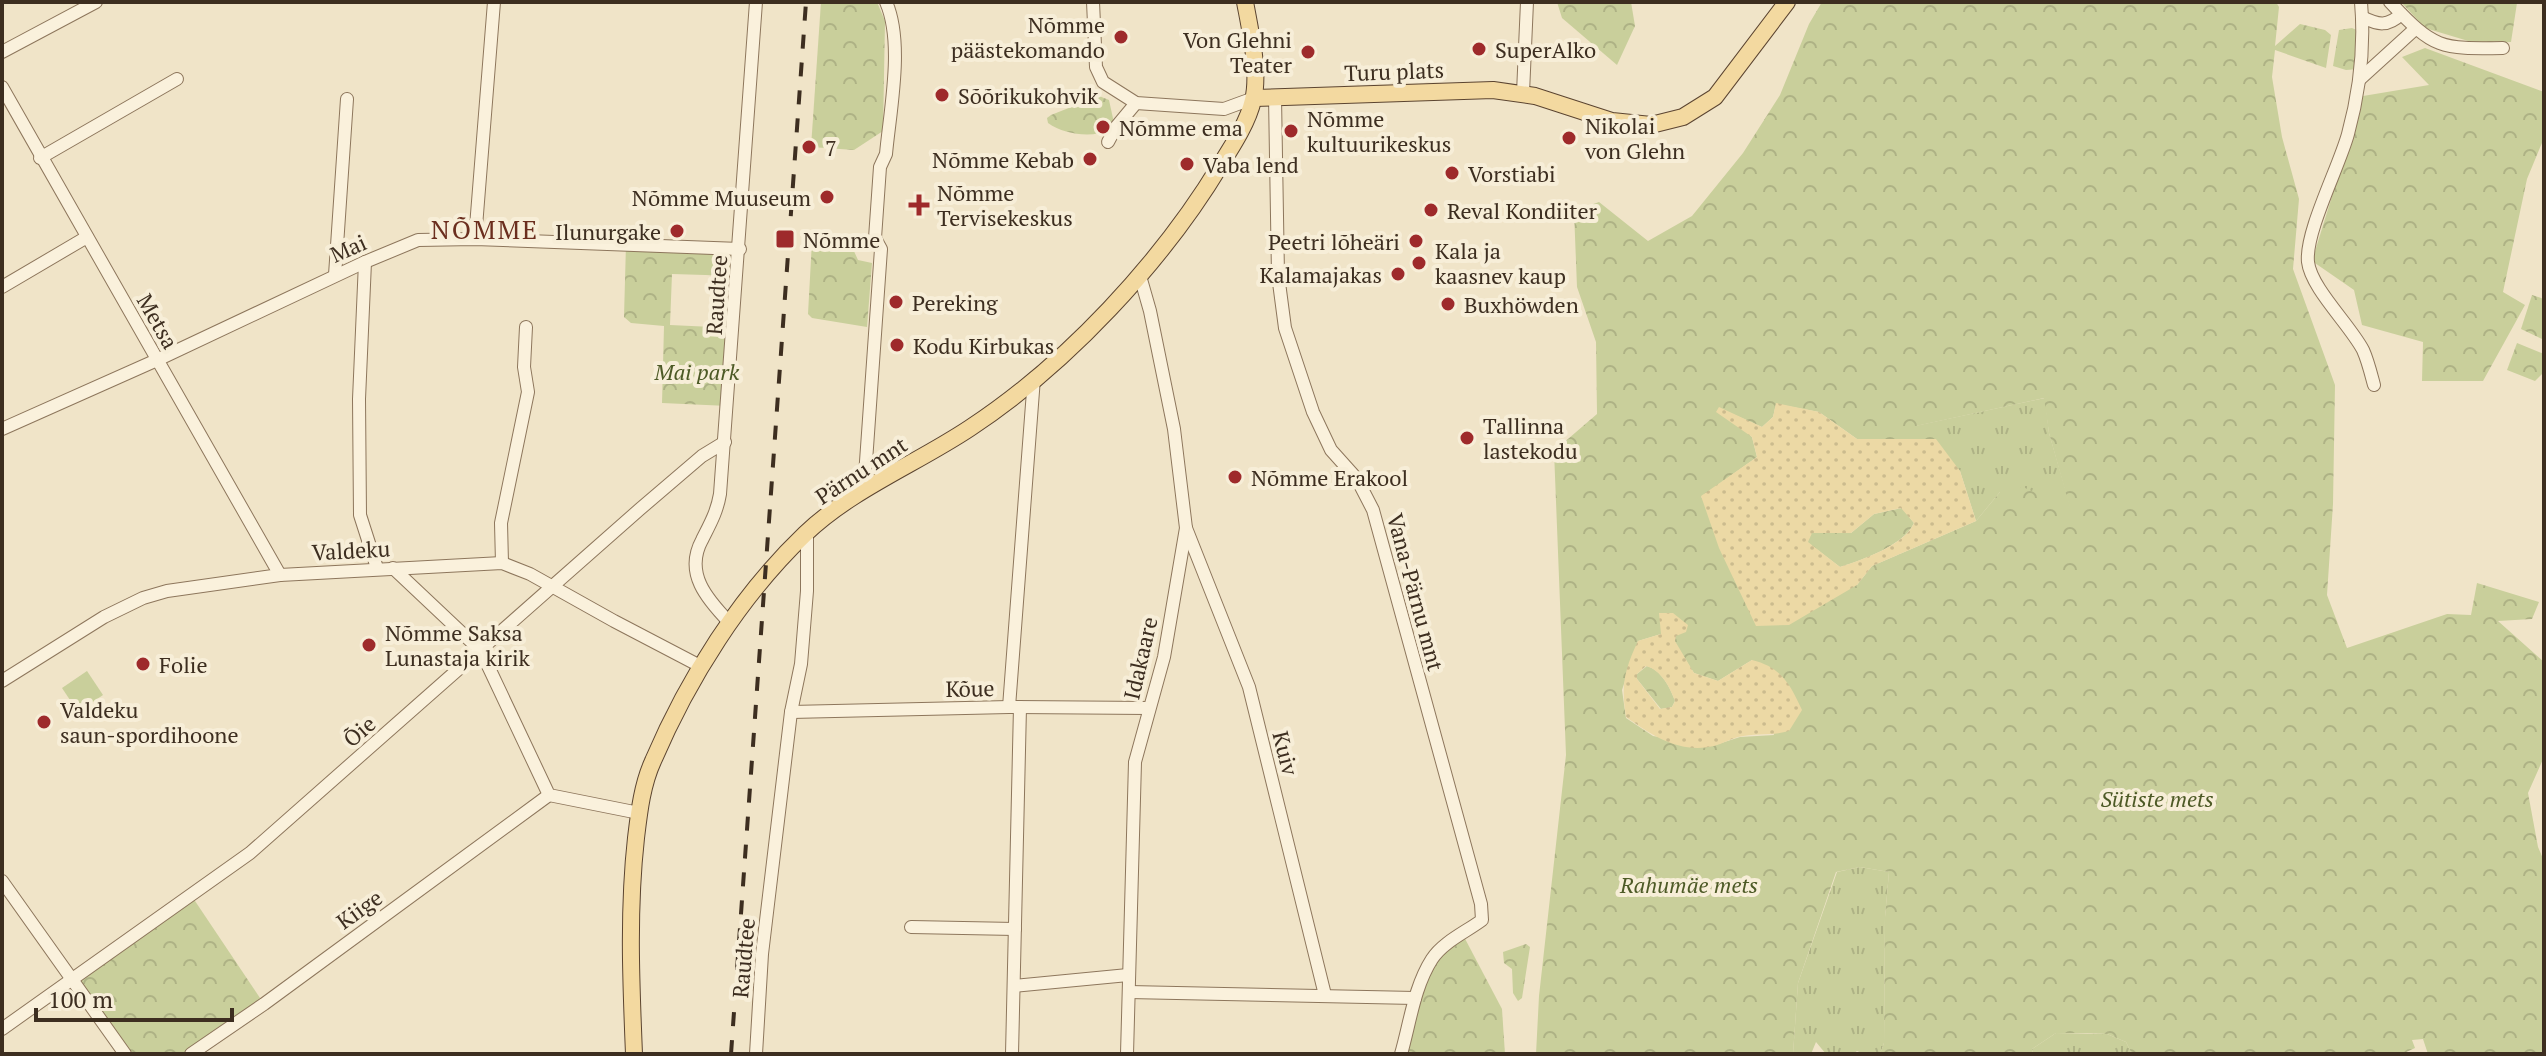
<svg xmlns="http://www.w3.org/2000/svg" width="2546" height="1056" font-family="'PT Serif',serif">
	<style>
		.grass { fill: url(#grass-tufts) }
		.forest { fill: url(#forest-crowns); fill-rule: evenodd }
		.sand { fill: url(#sand-dots); fill-rule: evenodd }
		.pitch { fill: #c9cf9b }
		.lines { fill: none; stroke-linecap: round; stroke-linejoin: round }
		.minor-casing { stroke: #8d765c; stroke-width: 14 }
		.major-casing { stroke: #5b4430; stroke-width: 18 }
		.minor { stroke: #faf1dc; stroke-width: 12 }
		.major { stroke: #f3d9a0; stroke-width: 16 }
		.rail { stroke: #3d2e20; stroke-width: 4; stroke-dasharray: 14 14; stroke-linecap: butt }
		.poi-dot { fill: #9e2a2b; stroke: #f7eed8; stroke-width: 3 }
		.labels { text-anchor: middle; dominant-baseline: central; stroke-width: 8; stroke-linejoin: round; paint-order: stroke }
		.poi-label { font-size: 22px; fill: #3d2e20; stroke: #f7eed8; text-anchor: start }
		.street-label { font-size: 22px; fill: #3d2e20; stroke: #f7eed8 }
		.park-label { font-size: 22px; font-style: italic; fill: #4d5a26; stroke: #f7eed8 }
		.quarter-label { font-size: 26px; letter-spacing: 2px; fill: #6b2e1e; stroke: #f7eed8 }
	</style>
	<defs>
		<pattern id="grass-tufts" width="24" height="20" patternUnits="userSpaceOnUse" patternTransform="scale(2)"><rect width="24" height="20" fill="#c9cf9b"/><path d="M3 7l-1-3M5 7V3M7 7l1-3M15 17l-1-3M17 17v-4M19 17l1-3" fill="none" stroke="#aeb285"/></pattern>
		<pattern id="forest-crowns" width="20" height="18" patternUnits="userSpaceOnUse" patternTransform="scale(2)"><rect width="20" height="18" fill="#c9cf9b"/><path d="M2 6a3 3 0 1 1 6 0M12 15a3 3 0 1 1 6 0" fill="none" stroke="#aeb285"/></pattern>
		<pattern id="sand-dots" width="8" height="8" patternUnits="userSpaceOnUse" patternTransform="scale(2)"><rect width="8" height="8" fill="#ecd9a5"/><path d="M2 2h.1M6 6h.1" fill="none" stroke="#cbbb8e" stroke-width="1.8" stroke-linecap="round"/></pattern>
	</defs>
	<rect width="100%" height="100%" fill="#f0e4c8"/>
	<g class="grass">
		<path d="M2045,398L2049,433L2071,509L2048,500L2000,492L1976,521L1960,471L1915,426Z"/>
		<path d="M1860,867L1889,872L1885,917L1884,1043L1880,1054H1864L1857,1051L1853,1054H1826L1816,1042L1811,1054H1793L1798,983L1837,872Z"/>
		<path d="M2056,1033L2107,1034L2126,1042L2132,1054H2033L2032,1049Z"/>
	</g>
	<g class="forest">
		<path d="M821,2H877L885,21L883,131L854,150L811,147Z"/>
		<path d="M1557,2H1631L1635,26L1617,65L1562,18Z"/>
		<path d="M1822,2H2276L2279,7L2275,46L2300,24L2325,30L2331,35L2326,68L2275,50L2272,77L2282,137L2299,199L2293,269L2335,385L2333,504L2327,595L2347,648L2447,614L2471,615L2477,583L2539,602L2532,619L2498,621L2544,662V757L2528,793L2538,847L2544,861V1054H2428L2423,1039L2412,1040L2415,1048L2402,1054H2132L2126,1042L2107,1034L2087,1033H2056L2032,1049L2033,1054H1880L1884,1043L1885,917L1889,872L1860,867L1836,872L1798,983L1793,1054H1536L1539,996L1566,755L1554,451L1597,414L1596,342L1577,287L1574,211L1599,202L1648,241L1692,216L1743,153L1780,95L1809,24ZM2044,398L2049,433L2070,508L2023,487L2000,492L1976,521L1872,566L1857,585L1701,497L1757,457L1752,437L1719,408L1762,427L1773,417L1776,404L1819,412L1857,439H1936L1916,426ZM1661,634L1676,636L1674,642L1694,673L1718,681L1752,660L1774,735L1740,737L1712,746L1653,736L1626,718L1622,690L1638,641Z"/>
		<path d="M2401,2H2544V4L2517,3L2511,42L2475,43L2425,28Z"/>
		<path d="M2352,28L2363,33L2359,69L2346,70L2333,66L2339,30Z"/>
		<path d="M2425,48L2544,92V138L2527,179L2503,292L2525,305L2483,381H2422L2423,342L2362,325L2354,290L2312,261L2363,96L2429,85L2402,57Z"/>
		<path d="M1099,96L1109,100L1114,123L1110,130C1092,138 1065,135 1048,123L1047,118L1051,115Z"/>
		<path d="M812,241L853,244V249L858,260L872,263L867,327L812,318L808,314Z"/>
		<path d="M626,244L740,249L738,276L672,274L670,325L734,328L728,406L662,403L664,326L631,323L624,317Z"/>
		<path d="M2532,295L2544,299V340L2521,329Z"/>
		<path d="M2517,343L2544,354V372L2535,381L2507,370Z"/>
		<path d="M1902,508L1914,523C1904,545 1863,560 1840,567L1807,542L1812,532L1851,533L1874,514Z"/>
		<path d="M1647,666C1661,670 1670,687 1675,701L1672,707L1661,709L1637,679V674Z"/>
		<path d="M191,895L264,1004L191,1054H125L72,979Z"/>
		<path d="M1462,933L1502,1009L1505,1054H1401L1433,957Z"/>
		<path d="M1526,944L1530,947L1522,998L1518,1001L1513,993L1512,969L1504,963L1503,952Z"/>
	</g>
	<g class="sand">
		<path d="M1776,403L1819,412L1857,439H1936L1960,471L1976,521L1872,566L1857,585L1789,625L1756,626L1719,548L1701,496L1757,457L1752,437L1716,412L1719,407L1762,427L1773,417ZM1901,508L1914,523C1905,545 1862,560 1840,567L1808,542L1812,533H1851L1874,514Z"/>
		<path d="M1659,613H1673L1688,625L1686,632L1676,636L1675,641L1694,673L1718,681L1752,660C1781,667 1790,684 1802,710L1789,731C1772,736 1755,733 1738,737C1730,739 1722,744 1714,746C1680,754 1653,736 1626,717C1621,685 1624,671 1638,641L1661,634ZM1646,666C1661,670 1670,687 1675,701L1672,707L1660,709L1637,679V674Z"/>
	</g>
	<path class="pitch" d="M87,671L103,695L78,712L62,688Z"/>
	<g class="lines">
		<g class="minor-casing">
			<g id="minor">
				<path d="M1093,2L1096,67L1103,82L1136,103L1224,109L1254,98"/>
				<path d="M2361,2C2365,48 2360,90 2348,134C2339,167 2305,232 2308,262C2311,288 2350,325 2363,350C2368,361 2371,374 2374,385"/>
				<path d="M2390,2C2434,49 2440,49 2503,48"/>
				<path d="M2362,17C2378,25 2388,27 2401,14"/>
				<path d="M2,52L96,2"/>
				<path d="M2360,79L2415,29"/>
				<path d="M2,87L280,575"/>
				<path d="M1523,93L1527,2"/>
				<path d="M1275,97L1278,275L1285,328L1313,412L1331,450L1357,479L1373,510L1481,904L1482,920C1466,932 1443,942 1432,959C1414,987 1410,1023 1401,1054"/>
				<path d="M1108,142L1116,127L1136,103"/>
				<path d="M40,158L177,79"/>
				<path d="M475,239L494,2"/>
				<path d="M365,262L359,399L360,515L377,568"/>
				<path d="M335,275L347,99"/>
				<path d="M2,287L87,237"/>
				<path d="M2,429L157,360L365,262L418,240L475,239L740,249"/>
				<path d="M864,490L881,249L875,238L880,167L886,154C890,110 904,43 886,2"/>
				<path d="M1186,528L1249,687L1325,995"/>
				<path d="M502,563L501,523L528,392L524,367L526,327"/>
				<path d="M393,568L481,651L549,795L639,813"/>
				<path d="M729,622C707,599 684,573 702,540C710,524 717,512 720,494L756,2"/>
				<path d="M2,681L104,617L143,598L167,591L280,575L502,563L530,574L614,621L702,667"/>
				<path d="M1009,707L1034,378"/>
				<path d="M791,712L1009,707L1149,708"/>
				<path d="M2,881L125,1054"/>
				<path d="M911,927L1015,929"/>
				<path d="M1014,986L1128,975"/>
				<path d="M1129,992L1415,998"/>
				<path d="M2,1029L250,853L640,509L702,456L725,442"/>
				<path d="M191,1054L264,1004L549,795"/>
				<path d="M756,1054L762,954L791,712L801,664L807,591V532"/>
				<path d="M1012,1054L1020,707"/>
				<path d="M1127,1054L1135,762L1164,657L1186,528L1174,429L1150,311L1140,276"/>
			</g>
		</g>
		<g class="major-casing">
			<g id="major">
				<path d="M1254,98L1493,90L1535,96L1612,121L1651,125L1683,117L1715,97L1787,2"/>
				<path d="M634,1054C631,982 628,910 636,838C639,813 642,785 653,761C688,679 740,596 805,534C852,489 916,464 970,428C1066,365 1162,262 1221,164C1233,145 1248,122 1253,100C1260,73 1250,29 1245,2"/>
			</g>
		</g>
		<use href="#minor" class="minor"/>
		<use href="#major" class="major"/>
		<path class="rail" d="M731,1054L806,2"/>
	</g>
	<g class="poi-dot">
		<circle cx="1121" cy="37" r="8"/>
		<circle cx="1479" cy="49" r="8"/>
		<circle cx="1308" cy="52" r="8"/>
		<circle cx="942" cy="95" r="8"/>
		<circle cx="1103" cy="127" r="8"/>
		<circle cx="1291" cy="131" r="8"/>
		<circle cx="1569" cy="138" r="8"/>
		<circle cx="809" cy="147" r="8"/>
		<circle cx="1090" cy="159" r="8"/>
		<circle cx="1187" cy="164" r="8"/>
		<circle cx="1452" cy="173" r="8"/>
		<circle cx="827" cy="197" r="8"/>
		<path d="M915 193h8v8h8v8h-8v8h-8v-8h-8v-8h8z"/>
		<circle cx="1431" cy="210" r="8"/>
		<circle cx="677" cy="231" r="8"/>
		<rect x="775" y="229" width="20" height="20" rx="4"/>
		<circle cx="1416" cy="241" r="8"/>
		<circle cx="1419" cy="263" r="8"/>
		<circle cx="1398" cy="274" r="8"/>
		<circle cx="896" cy="302" r="8"/>
		<circle cx="1448" cy="304" r="8"/>
		<circle cx="897" cy="345" r="8"/>
		<circle cx="1467" cy="438" r="8"/>
		<circle cx="1235" cy="477" r="8"/>
		<circle cx="369" cy="645" r="8"/>
		<circle cx="143" cy="664" r="8"/>
		<circle cx="44" cy="722" r="8"/>
	</g>
	<g class="labels">
		<g class="poi-label">
			<text x="1105" y="24" text-anchor="end">Nõmme<tspan x="1105" dy="25">päästekomando</tspan></text>
			<text x="1292" y="39" text-anchor="end">Von Glehni<tspan x="1292" dy="25">Teater</tspan></text>
			<text x="1495" y="49">SuperAlko</text>
			<text x="958" y="95">Sõõrikukohvik</text>
			<text x="1307" y="118">Nõmme<tspan x="1307" dy="25">kultuurikeskus</tspan></text>
			<text x="1585" y="125">Nikolai<tspan x="1585" dy="25">von Glehn</tspan></text>
			<text x="1119" y="127">Nõmme ema</text>
			<text x="825" y="147">7</text>
			<text x="1074" y="159" text-anchor="end">Nõmme Kebab</text>
			<text x="1203" y="164">Vaba lend</text>
			<text x="1468" y="173">Vorstiabi</text>
			<text x="937" y="192">Nõmme<tspan x="937" dy="25">Tervisekeskus</tspan></text>
			<text x="811" y="197" text-anchor="end">Nõmme Muuseum</text>
			<text x="1447" y="210">Reval Kondiiter</text>
			<text x="661" y="231" text-anchor="end">Ilunurgake</text>
			<text x="803" y="239">Nõmme</text>
			<text x="1400" y="241" text-anchor="end">Peetri lõheäri</text>
			<text x="1435" y="250">Kala ja<tspan x="1435" dy="25">kaasnev kaup</tspan></text>
			<text x="1382" y="274" text-anchor="end">Kalamajakas</text>
			<text x="912" y="302">Pereking</text>
			<text x="1464" y="304">Buxhöwden</text>
			<text x="913" y="345">Kodu Kirbukas</text>
			<text x="1483" y="425">Tallinna<tspan x="1483" dy="25">lastekodu</tspan></text>
			<text x="1251" y="477">Nõmme Erakool</text>
			<text x="385" y="632">Nõmme Saksa<tspan x="385" dy="25">Lunastaja kirik</tspan></text>
			<text x="159" y="664">Folie</text>
			<text x="60" y="709">Valdeku<tspan x="60" dy="25">saun-spordihoone</tspan></text>
		</g>
		<g class="street-label">
			<text transform="translate(1394 71) rotate(-2)">Turu plats</text>
			<text transform="translate(348 248) rotate(-24)">Mai</text>
			<text transform="translate(716 295) rotate(-86)">Raudtee</text>
			<text transform="translate(158 321) rotate(60)">Metsa</text>
			<text transform="translate(861 470) rotate(-33)">Pärnu mnt</text>
			<text transform="translate(351 550) rotate(-3)">Valdeku</text>
			<text transform="translate(1416 592) rotate(75)">Vana-Pärnu mnt</text>
			<text transform="translate(1140 658) rotate(-77)">Idakaare</text>
			<text transform="translate(970 688) rotate(-1)">Kõue</text>
			<text transform="translate(359 731) rotate(-41)">Õie</text>
			<text transform="translate(1286 753) rotate(76)">Kuiv</text>
			<text transform="translate(359 909) rotate(-36)">Kiige</text>
			<text transform="translate(743 958) rotate(-85)">Raudtee</text>
		</g>
		<g class="park-label">
			<text x="697" y="371">Mai park</text>
			<text x="2157" y="798">Sütiste mets</text>
			<text x="1689" y="884">Rahumäe mets</text>
		</g>
		<g class="quarter-label">
			<text x="485" y="229">NÕMME</text>
		</g>
	</g>
	<rect width="2546" height="1056" fill="none" stroke="#3d2e20" stroke-width="8"/>
	<path d="M36 1008v12h196v-12" fill="none" stroke="#3d2e20" stroke-width="4"/>
	<text x="48" y="1008" font-size="24" fill="#3d2e20" stroke="#f7eed8" stroke-width="6" paint-order="stroke">100 m</text>
</svg>
